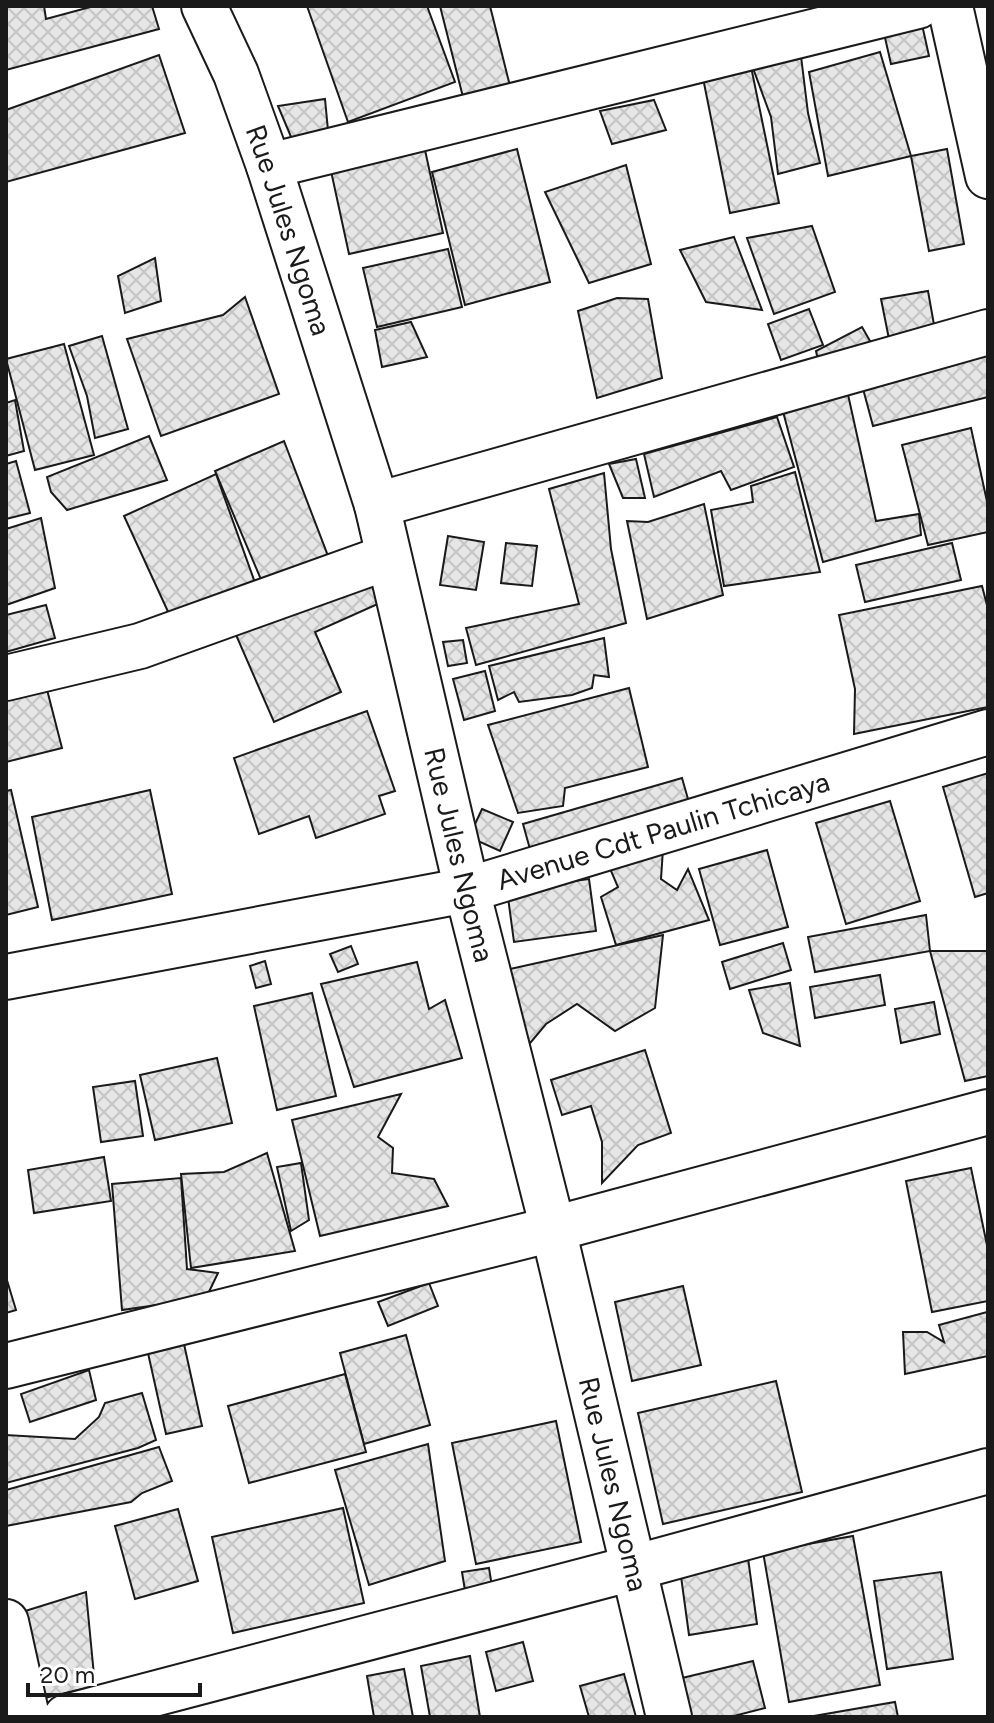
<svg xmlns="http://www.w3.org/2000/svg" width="994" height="1723" font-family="Figtree,sans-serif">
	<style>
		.building { fill: url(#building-cross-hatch); stroke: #1a1a1a; stroke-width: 2 }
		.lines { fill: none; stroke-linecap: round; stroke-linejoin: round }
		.street-casing { stroke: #1a1a1a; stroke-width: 48 }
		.street { stroke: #fff; stroke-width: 44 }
		.labels { text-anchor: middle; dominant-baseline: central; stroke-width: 6; stroke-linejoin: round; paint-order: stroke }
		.street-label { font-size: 28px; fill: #1a1a1a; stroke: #fff }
	</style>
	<defs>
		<pattern id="building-cross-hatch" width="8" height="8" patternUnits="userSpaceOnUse" patternTransform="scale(2)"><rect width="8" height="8" fill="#e6e6e6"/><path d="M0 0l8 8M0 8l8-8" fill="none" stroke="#c5c5c5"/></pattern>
	</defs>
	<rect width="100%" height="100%" fill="#fff"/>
	<g class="building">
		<path d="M6,6H44L46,19L94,6H152L159,29L6,70Z"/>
		<path d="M307,6H427L455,82L348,122Z"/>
		<path d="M440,6H490L510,86L463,97Z"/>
		<path d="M921,20L929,56L891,64L883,29Z"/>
		<path d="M800,48L808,113L820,163L778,174L771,117L750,60Z"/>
		<path d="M748,52L779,203L730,213L700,63Z"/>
		<path d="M880,52L911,156L828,176L809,72Z"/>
		<path d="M159,55L185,133L6,182V110Z"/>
		<path d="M325,99L329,141L297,151L278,106Z"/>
		<path d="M654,100L666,130L612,144L600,111Z"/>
		<path d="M517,149L550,282L465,305L432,172Z"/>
		<path d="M947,149L964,244L929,251L911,156Z"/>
		<path d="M425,150L443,233L349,254L331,171Z"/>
		<path d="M626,165L651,264L589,283L545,192Z"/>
		<path d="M812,226L835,292L774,314L747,238Z"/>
		<path d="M734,237L762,310L706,302L680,250Z"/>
		<path d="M448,249L462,307L377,327L363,268Z"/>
		<path d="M155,258L161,301L125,313L118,276Z"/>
		<path d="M928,291L936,336L890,344L881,299Z"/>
		<path d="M245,297L279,394L161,436L127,339L223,315Z"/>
		<path d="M617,298L648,299L662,378L597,398L578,311Z"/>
		<path d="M809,309L823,345L781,360L768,324Z"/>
		<path d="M411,322L427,357L382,367L375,330Z"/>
		<path d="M862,327L878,355L821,375L816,351Z"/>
		<path d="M102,336L128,429L95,438L87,396L69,346Z"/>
		<path d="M64,344L94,455L35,470L6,359Z"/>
		<path d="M988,353V397L873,426L862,385Z"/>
		<path d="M847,390L876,521L919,514L921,535L823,562L781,404Z"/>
		<path d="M15,400L24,451L6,456V403Z"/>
		<path d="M777,417L794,467L731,490L721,471L654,497L644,454Z"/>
		<path d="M971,428L988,506V532L928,545L902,445Z"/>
		<path d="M149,436L167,480L67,510L51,492L47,477Z"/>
		<path d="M284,441L333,569L268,596L215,471Z"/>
		<path d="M636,459L645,498H623L609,464Z"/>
		<path d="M16,461L30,513L6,519V464Z"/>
		<path d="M795,472L820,572L724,586L711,510L753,502L751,486Z"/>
		<path d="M604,473L611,549L626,623L476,665L466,628L579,604L549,489Z"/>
		<path d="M216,474L258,591L170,616L124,516Z"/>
		<path d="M704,504L723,595L647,619L627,521L648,522Z"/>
		<path d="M41,518L55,588L6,605V529Z"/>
		<path d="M448,536L484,542L476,590L440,585Z"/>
		<path d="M506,543L537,546L532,586L501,583Z"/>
		<path d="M952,543L961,580L865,602L856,565Z"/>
		<path d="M365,570L380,603L315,632L341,692L274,722L233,628Z"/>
		<path d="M982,586L988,609V707L854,734L855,689L839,615Z"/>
		<path d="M46,605L55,638L6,652V615Z"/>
		<path d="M604,638L609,677L594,675L592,688L572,695L519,702L514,692L498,700L489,666Z"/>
		<path d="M463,640L467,663L448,666L443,642Z"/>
		<path d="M485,671L495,711L464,720L453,679Z"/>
		<path d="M43,674L62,748L6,762V685Z"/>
		<path d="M629,688L648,767L565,788L563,806L518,813L488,725Z"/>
		<path d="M367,711L395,791L379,796L385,814L316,838L309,816L259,834L234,758Z"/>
		<path d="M988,773V893L975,897L943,787Z"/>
		<path d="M682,778L692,813L533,860L523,824Z"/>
		<path d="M11,790L38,907L6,915V791Z"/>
		<path d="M150,790L172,894L52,920L32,817Z"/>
		<path d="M890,801L920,901L846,924L816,823Z"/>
		<path d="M482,809L513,822L500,851L469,837Z"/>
		<path d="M663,849L661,879L677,890L688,869L709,920L616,945L601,897L618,887L608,864Z"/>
		<path d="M767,850L788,927L720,945L699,869Z"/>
		<path d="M589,879L596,931L514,942L507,890Z"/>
		<path d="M926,915L930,951L815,972L808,937Z"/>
		<path d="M663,935L655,1008L615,1031L577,1004L546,1024L526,1048L510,969Z"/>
		<path d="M783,943L791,970L730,989L722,962Z"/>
		<path d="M351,946L358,964L338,972L330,954Z"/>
		<path d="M930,951H988V1076L965,1081Z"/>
		<path d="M265,961L271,984L256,988L250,966Z"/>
		<path d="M417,962L429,1009L445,1000L462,1058L354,1087L321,984Z"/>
		<path d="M880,975L885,1005L815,1018L810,987Z"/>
		<path d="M790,983L800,1046L763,1033L749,990Z"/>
		<path d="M312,993L336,1096L277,1110L254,1006Z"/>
		<path d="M934,1002L940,1034L901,1043L895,1009Z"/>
		<path d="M645,1050L671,1133L638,1145L602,1183V1142L591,1106L562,1115L551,1080Z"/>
		<path d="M217,1058L232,1123L155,1140L140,1075Z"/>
		<path d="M135,1081L143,1136L101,1142L93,1087Z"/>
		<path d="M401,1094L378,1137L393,1148L392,1173L434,1179L448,1206L320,1236L292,1120Z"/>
		<path d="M267,1153L295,1251L191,1268L181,1174L224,1172Z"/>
		<path d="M104,1157L111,1201L34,1213L28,1170Z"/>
		<path d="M301,1163L309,1220L291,1231L277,1167Z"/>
		<path d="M971,1168L988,1250V1301L932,1312L906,1181Z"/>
		<path d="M181,1178L187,1269L218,1273L206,1298L122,1310L112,1184Z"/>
		<path d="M6,1277L16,1310L6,1313Z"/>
		<path d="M429,1283L438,1306L388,1326L378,1302Z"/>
		<path d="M683,1286L701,1365L632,1381L615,1302Z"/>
		<path d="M987,1312L988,1356L905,1374L903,1332H927L944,1342L939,1325Z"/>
		<path d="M406,1335L430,1425L364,1444L340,1353Z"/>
		<path d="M184,1344L202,1426L166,1434L148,1353Z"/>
		<path d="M89,1370L96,1400L30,1422L21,1394Z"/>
		<path d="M345,1374L366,1452L249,1483L228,1406Z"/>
		<path d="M776,1381L802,1492L663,1524L638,1413Z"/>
		<path d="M142,1393L156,1440L138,1448L6,1483V1435L75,1439L99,1417L105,1403Z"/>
		<path d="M556,1421L581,1542L476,1564L452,1443Z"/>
		<path d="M428,1444L445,1561L369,1585L335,1470Z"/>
		<path d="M159,1447L172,1481L142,1493L131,1502L6,1526V1490Z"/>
		<path d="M343,1508L364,1603L233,1633L212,1537Z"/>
		<path d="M178,1509L198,1581L135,1599L115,1526Z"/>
		<path d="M853,1536L880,1685L789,1702L763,1552Z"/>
		<path d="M748,1558L757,1624L689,1635L680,1569Z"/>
		<path d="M489,1568L494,1599L467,1603L462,1572Z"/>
		<path d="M941,1572L953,1659L887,1669L874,1581Z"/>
		<path d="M86,1592L95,1686L36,1700L22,1612Z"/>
		<path d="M523,1642L533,1681L496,1691L486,1652Z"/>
		<path d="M470,1656L480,1717H430L421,1666Z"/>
		<path d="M753,1661L765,1708L730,1717H691L682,1678Z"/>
		<path d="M404,1669L413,1717H374L367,1676Z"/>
		<path d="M624,1674L636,1717H589L580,1686Z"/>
		<path d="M895,1702L898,1717H808Z"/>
	</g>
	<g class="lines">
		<g class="street-casing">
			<g id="street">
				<path id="s1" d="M204,6L236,74L269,166L377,505L467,890L553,1229L669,1717"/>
				<path d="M950,6L988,176"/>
				<path d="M269,166L918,6"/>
				<path d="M377,505L988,332"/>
				<path d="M6,678L140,646L388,557"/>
				<path id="s2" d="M6,977L467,890L988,732"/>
				<path d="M6,1366L553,1229L988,1112"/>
				<path d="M6,1622L27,1717"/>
				<path d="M66,1717L633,1568L988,1471"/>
			</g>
		</g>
		<use href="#street" class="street"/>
	</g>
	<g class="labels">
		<g class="street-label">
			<text stroke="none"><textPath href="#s1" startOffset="240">Rue Jules Ngoma</textPath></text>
			<text stroke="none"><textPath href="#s2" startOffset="674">Avenue Cdt Paulin Tchicaya</textPath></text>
			<text stroke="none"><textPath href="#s1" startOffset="888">Rue Jules Ngoma</textPath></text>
			<text stroke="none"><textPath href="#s1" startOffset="1536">Rue Jules Ngoma</textPath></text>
		</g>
	</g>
	<rect width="994" height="1723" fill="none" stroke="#1a1a1a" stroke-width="16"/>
	<path d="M28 1683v12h172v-12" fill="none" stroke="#1a1a1a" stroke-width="4"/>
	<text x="40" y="1683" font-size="24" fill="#1a1a1a" stroke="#ffffff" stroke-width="6" paint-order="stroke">20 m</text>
</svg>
